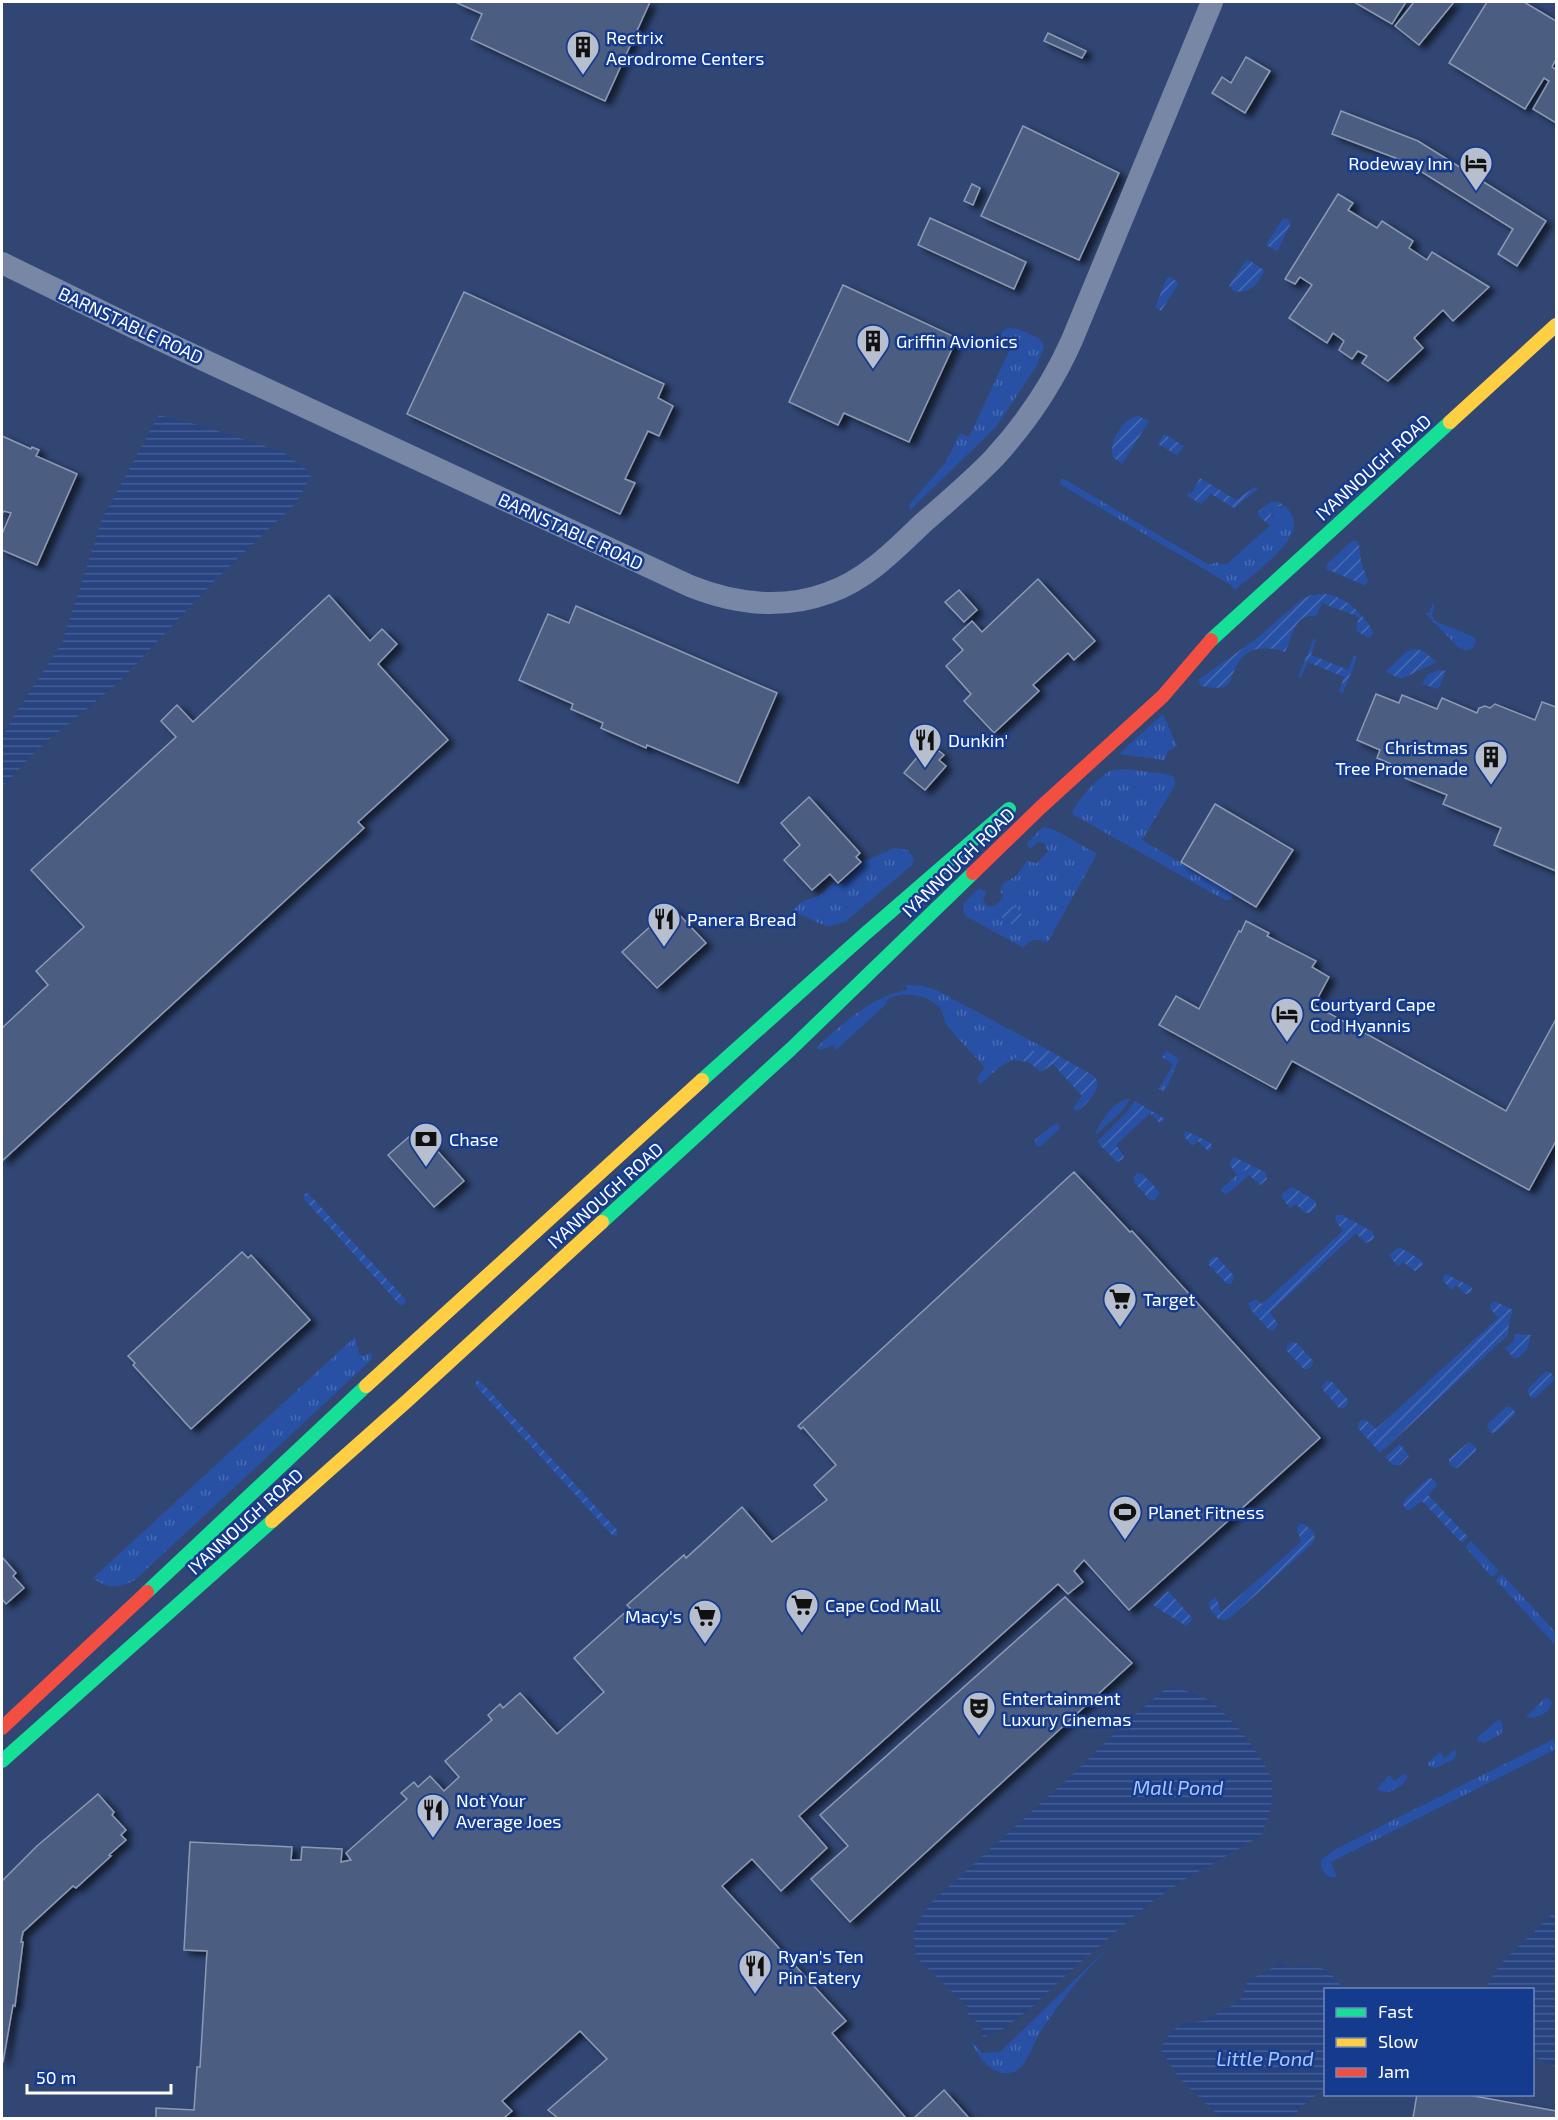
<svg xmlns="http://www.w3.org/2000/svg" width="1558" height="2120" font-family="'Exo 2',sans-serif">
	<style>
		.grass { fill: url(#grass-tufts) }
		.garden { fill: url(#garden-furrows) }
		.water { fill: url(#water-rules) }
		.building { fill: #4c5d81; stroke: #8d9ab5; stroke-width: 1.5; filter: url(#shadow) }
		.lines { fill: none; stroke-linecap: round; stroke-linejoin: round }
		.street { stroke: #7887a6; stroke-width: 22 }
		.fast { stroke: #16e098; stroke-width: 14 }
		.slow { stroke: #ffcf43; stroke-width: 14 }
		.jam { stroke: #f24e42; stroke-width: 14 }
		.labels { text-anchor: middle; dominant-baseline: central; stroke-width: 5; stroke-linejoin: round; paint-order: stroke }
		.poi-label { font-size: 18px; fill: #fff; stroke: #153b8f; text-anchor: start }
		.street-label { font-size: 18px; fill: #fff; stroke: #153b8f }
		.water-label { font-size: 20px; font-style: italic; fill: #acc5f7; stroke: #153b8f }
	</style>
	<defs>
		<pattern id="grass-tufts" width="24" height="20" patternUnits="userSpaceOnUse" patternTransform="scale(1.5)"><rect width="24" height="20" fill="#2851a6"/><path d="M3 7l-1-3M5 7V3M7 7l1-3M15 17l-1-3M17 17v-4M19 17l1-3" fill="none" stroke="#486bb3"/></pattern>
		<pattern id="garden-furrows" width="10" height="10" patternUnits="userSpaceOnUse" patternTransform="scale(1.5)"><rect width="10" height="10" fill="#2851a6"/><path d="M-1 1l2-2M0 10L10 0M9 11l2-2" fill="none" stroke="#486bb3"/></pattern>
		<pattern id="water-rules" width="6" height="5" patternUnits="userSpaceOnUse" patternTransform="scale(1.5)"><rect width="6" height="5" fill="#274380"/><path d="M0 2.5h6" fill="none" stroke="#475f93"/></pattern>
		<filter id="shadow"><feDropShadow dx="6" dy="4" stdDeviation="3" flood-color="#0009"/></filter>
	</defs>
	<rect width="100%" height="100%" fill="#314673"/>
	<g class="grass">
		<path d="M1008,328L1018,329L1038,338L1042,342L1044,347L1036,367L995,428L910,510L909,505L946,462L960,433L969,437L1012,345L1000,337L1003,331Z"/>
		<path d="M1061,479H1064L1209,565L1217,562L1219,564H1227L1272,524L1274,518L1271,512L1274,508L1286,507C1290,512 1294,517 1294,524C1296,543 1250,577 1235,590L1231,585L1063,486L1060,483Z"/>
		<path d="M1433,603L1434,606L1432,615L1435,621L1474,637L1476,641L1473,648L1467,650L1459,648L1425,613H1429Z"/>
		<path d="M1163,714L1177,746L1168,751L1164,760L1119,754Z"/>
		<path d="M1126,769L1166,774L1174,777L1175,784L1172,790L1142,840L1234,894L1230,900H1225L1072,814C1074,803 1100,775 1111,771C1116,769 1121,770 1126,769Z"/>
		<path d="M1043,827L1055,830L1097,854L1047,943C1037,939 1031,937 1024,948L966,916L963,910V904L979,888L986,892L983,900L987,906C995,908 1001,902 1003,895L999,891L1004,883L1016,876L1027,861L1037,863L1048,851L1045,844L1038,841L1030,849L1027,845L1028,842Z"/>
		<path d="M895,848L908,850L914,859L912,865L845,922L830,926H826L792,911L802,902L820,895L833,883L837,887L865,861Z"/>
		<path d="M906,985L922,986L936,990L1050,1051H1029L1001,1066L982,1083H979L977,1078L985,1068C973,1053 958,1040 947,1025C943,1020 944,1013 940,1008C929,994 901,990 887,1000L886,1004L835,1051V1046L832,1045L821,1050L816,1048C840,1026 873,995 907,990Z"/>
		<path d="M1166,1051L1179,1059L1166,1089L1162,1091L1159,1089L1173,1064L1162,1057Z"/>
		<path d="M1130,1099L1123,1110L1095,1136C1098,1123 1116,1098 1130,1099Z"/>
		<path d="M1244,1169L1249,1175L1226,1195L1220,1190Z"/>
		<path d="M355,1337L359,1354L363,1356L372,1353L370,1361L135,1580C121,1588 106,1589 93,1578Z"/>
		<path d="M1471,1541L1499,1571L1492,1577L1465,1547Z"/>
		<path d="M1502,1574L1556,1633V1646L1496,1580Z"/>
		<path d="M1545,1698L1550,1699L1552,1703C1550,1713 1535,1720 1526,1717Z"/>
		<path d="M1498,1720L1501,1721L1503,1726L1501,1734L1484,1743L1477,1741V1738Z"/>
		<path d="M1556,1738V1749L1331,1862L1337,1877C1327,1879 1320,1870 1321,1860L1334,1850Z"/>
		<path d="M1454,1750L1457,1752L1454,1759L1436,1768L1428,1766L1429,1762L1440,1752L1445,1758Z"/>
		<path d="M1403,1774H1406L1407,1778C1402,1788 1386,1797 1377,1789L1389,1775L1395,1781Z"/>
		<path d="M1111,1945C1084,1973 1058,2002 1038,2036C1032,2046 1027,2065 1016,2071C995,2080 978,2058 971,2041L982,2053L1000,2052Z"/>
	</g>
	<g class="garden">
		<path d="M1283,218L1290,221V225L1277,251L1266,245Z"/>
		<path d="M1246,260L1250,261L1264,270V272C1257,285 1250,294 1234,291L1229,286Z"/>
		<path d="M1170,277L1179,283L1161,311L1155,307L1167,278Z"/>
		<path d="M1138,416L1149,421L1122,464L1113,457C1108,442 1123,418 1138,416Z"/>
		<path d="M1164,434L1184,446L1177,455L1158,444Z"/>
		<path d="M1200,478L1236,500L1255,487L1258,489L1234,508L1211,494L1201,504L1187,496L1189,492L1191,494Z"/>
		<path d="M1271,502H1279L1286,507L1280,506L1272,509L1271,515L1275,520L1270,526L1258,515L1259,511Z"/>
		<path d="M1352,541H1357L1359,545L1361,562L1368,581L1364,585L1326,569L1328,563Z"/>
		<path d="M1327,594C1347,598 1360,612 1371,628L1373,633L1371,637H1367L1356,631L1359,617L1322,603L1316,616C1293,614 1294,636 1285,652C1263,645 1244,646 1234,671C1232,676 1230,685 1224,687C1218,689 1207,687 1201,686L1198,680L1256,639L1301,600L1311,595Z"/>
		<path d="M1314,638L1316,640L1311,655L1348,670L1354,656L1357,657L1343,693L1339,692L1344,677L1308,662L1301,677H1298Z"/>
		<path d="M1414,649L1423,651L1437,662L1401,679L1386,672L1406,652Z"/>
		<path d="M1438,670L1446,671L1438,689L1422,684L1427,675Z"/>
		<path d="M1010,904L1018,909L1023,917L1020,924L1014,925C1006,921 996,916 1002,906Z"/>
		<path d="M1029,1051H1050L1094,1076C1096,1079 1098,1081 1097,1085C1097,1093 1083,1109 1076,1111L1073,1108L1082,1096L1053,1064L1041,1072L1028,1062L1013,1060L1019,1054Z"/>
		<path d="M1135,1101L1165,1119L1160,1123L1150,1113L1116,1145L1124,1156L1123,1159L1117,1162L1097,1142L1126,1113Z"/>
		<path d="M1056,1123L1060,1126L1059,1129L1040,1147L1035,1145V1140Z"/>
		<path d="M1186,1131L1211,1143L1212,1148L1208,1151L1198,1141L1192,1146L1183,1135Z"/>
		<path d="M1234,1157L1265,1172L1267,1179L1260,1185L1244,1170L1237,1175L1229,1164Z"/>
		<path d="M1138,1173L1143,1174L1160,1193L1154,1200H1150L1134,1182V1177Z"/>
		<path d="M1292,1187L1316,1201V1206L1310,1213H1305L1296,1204L1290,1208L1282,1198V1194Z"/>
		<path d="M308,1193L406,1300L405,1304L400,1305L304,1199L305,1194Z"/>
		<path d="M1336,1215H1342L1373,1232L1374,1239L1366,1243L1356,1233L1270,1312L1278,1324L1274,1330H1269L1250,1309L1249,1303L1255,1299L1262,1304L1343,1231L1335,1220Z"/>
		<path d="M1399,1247L1421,1260L1423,1265L1415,1271L1403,1262L1398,1267L1389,1255Z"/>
		<path d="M1213,1257H1217L1234,1276V1279L1231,1284H1227L1209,1265V1261Z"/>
		<path d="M1446,1274L1470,1286L1472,1288L1471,1293L1465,1294L1457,1285L1451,1290L1443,1280V1277Z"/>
		<path d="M1494,1301L1513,1310L1509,1321L1508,1335L1380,1453L1358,1428V1423L1362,1420H1366L1376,1429L1498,1318L1490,1308L1491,1304Z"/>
		<path d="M1516,1334L1531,1335L1527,1350L1518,1358L1513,1357L1505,1348L1513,1342Z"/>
		<path d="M1292,1342L1297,1343L1313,1361L1312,1366L1308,1369H1304L1287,1351V1347Z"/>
		<path d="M1545,1372H1550L1554,1377V1380L1535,1398H1531L1527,1390Z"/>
		<path d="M476,1380L483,1384L617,1530V1536L612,1535L476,1386Z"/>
		<path d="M1327,1381L1332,1382L1348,1400V1403L1344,1408H1339L1322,1389L1323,1385Z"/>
		<path d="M1506,1407H1511L1515,1412L1514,1416L1496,1432L1492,1433L1487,1428L1488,1424Z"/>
		<path d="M1469,1442L1476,1447V1451L1457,1468H1454L1449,1463V1459Z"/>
		<path d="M1400,1444L1409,1456L1400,1465H1393L1385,1457Z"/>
		<path d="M1429,1478L1433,1479L1437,1485L1428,1495L1468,1537L1462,1543L1422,1501L1410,1510H1407L1403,1505L1404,1500Z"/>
		<path d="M1299,1524H1304L1313,1531L1315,1538L1312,1544L1231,1617L1225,1620L1218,1619L1209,1607L1210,1601L1216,1597L1221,1612L1301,1542L1297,1528Z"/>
		<path d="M1168,1591L1193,1619L1186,1626L1153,1605Z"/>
	</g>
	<g class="water">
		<path d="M159,415L205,427L283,452L312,474L296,503L216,579L120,681L39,748L2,787V739L12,719L62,643L103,517Z"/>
		<path d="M1172,1687C1186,1691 1203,1695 1215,1705C1231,1718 1269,1762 1272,1783C1274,1803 1268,1818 1261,1836L1182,1881L1147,1905L1067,1974L1031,2008L1003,2029L984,2037L981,2034L983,2027L968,2015V2007L917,1958L913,1934L922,1916L932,1902L1072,1775L1120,1728L1164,1690Z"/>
		<path d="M1556,1911V2067L1533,2057L1532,1990L1484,1989L1504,1960Z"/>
		<path d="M1280,1963L1290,1968C1299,1964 1318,1966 1327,1971C1336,1977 1338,1987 1349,1989L1326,1990L1325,2088L1302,2106L1291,2118H1221L1180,2079L1161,2050L1165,2040L1176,2028L1184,2023L1203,2021L1235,2004L1242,1998L1248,1980L1264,1973Z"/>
	</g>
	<g class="building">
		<path d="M455,2H650L605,101L471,39L482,14Z"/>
		<path d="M1354,2H1406L1392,24Z"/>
		<path d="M1414,2H1454L1419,45L1395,26Z"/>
		<path d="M1487,2H1524L1556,21V59L1552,67L1555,69L1556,67V123L1533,109L1549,81L1544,78L1525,109L1449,63Z"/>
		<path d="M1048,33L1086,51L1082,58L1044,41Z"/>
		<path d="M1246,57L1270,71L1245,113L1212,93L1222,77L1231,83Z"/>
		<path d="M1341,111L1418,141L1546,221L1517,266L1498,254L1513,229L1406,162L1332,134Z"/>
		<path d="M1023,126L1119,173L1079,260L981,216Z"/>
		<path d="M972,184L980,188L973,205L964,201Z"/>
		<path d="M1338,194L1353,203L1348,210L1377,228L1382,221L1413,241L1409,248L1427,260L1432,252L1489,287L1453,321L1443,310L1414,338L1423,348L1388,381L1362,363L1367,356L1358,351L1352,359L1339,350L1344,341L1333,333L1327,343L1289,318L1312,285L1300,277L1295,284L1285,279Z"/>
		<path d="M930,218L1026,262L1014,289L918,245Z"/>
		<path d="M843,285L957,338L909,442L844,413L838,425L789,402Z"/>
		<path d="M464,292L664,384L658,398L673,406L659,436L648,431L625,479L635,483L620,514L407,414Z"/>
		<path d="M2,436L31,449L32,447L39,450L36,456L77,474L37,565L2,550V534L11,513L4,511L2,514Z"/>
		<path d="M1038,579L1095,641L1074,660L1068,653L1033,685L1039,691L994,733L964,701L971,694L946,666L963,650L953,639L972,621L982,632Z"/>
		<path d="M959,590L977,610L964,622L945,602Z"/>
		<path d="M329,595L370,641L382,629L397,644L378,664L448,740L358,822L364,828L2,1161V1028L48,985L36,971L84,927L31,870L176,737L161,721L177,705L193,722Z"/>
		<path d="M576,606L777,693L738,783L647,745L646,748L601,728L603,723L571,709L573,704L519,680L548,614L569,623Z"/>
		<path d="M1376,694L1399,703L1402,695L1437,709L1442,698L1477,713L1479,708L1485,706L1490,708L1495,704L1535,720L1542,702L1556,707V871L1494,845L1501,828L1443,804L1447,795L1405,778L1408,771L1377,758L1380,750L1357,740Z"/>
		<path d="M929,743L944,755L939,760L946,766L925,790L904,773Z"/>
		<path d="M809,797L860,853L856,857L861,862L838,883L830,874L812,890L784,860L800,845L781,823Z"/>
		<path d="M1215,804L1293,850L1256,907L1181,862Z"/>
		<path d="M672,907L706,943L657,988L622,952Z"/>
		<path d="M1246,921L1269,933L1267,936L1316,961L1312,967L1329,977L1314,1005L1506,1111L1556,1019V1141L1529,1190L1294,1062L1292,1061L1276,1089L1159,1025L1176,996L1199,1009L1239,931L1241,932Z"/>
		<path d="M418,1129L464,1181L434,1207L388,1155Z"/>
		<path d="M1074,1172L1130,1232L1132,1231L1320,1438L1129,1610L1084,1560L1074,1571L1083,1582L1068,1594L1058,1584L799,1816L827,1848L781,1891L752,1859L722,1886L846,2021L832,2033L906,2118H558L548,2110L607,2059L580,2031L502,2101L512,2111L505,2117L506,2118H156V2108L194,2110L197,2067H200L207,1951L184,1950L190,1842L292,1847L291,1860H301L302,1847L342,1849L341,1862L351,1860L346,1853L407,1799L401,1793L414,1782L418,1787L430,1776L444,1791L459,1777L445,1761L492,1720L488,1715L500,1704L503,1708L520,1693L557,1734L604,1692L574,1658L630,1608L627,1605L684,1555L686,1558L742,1507L772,1542L827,1500L814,1485L836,1465L803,1427L801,1429L798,1426Z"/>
		<path d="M242,1252L248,1258L251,1255L310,1320L191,1429L133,1365L135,1363L128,1356Z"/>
		<path d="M2,1557L16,1573L13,1576L24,1588L6,1604L2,1599Z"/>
		<path d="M1065,1597L1132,1663L850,1922L811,1879L848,1846L820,1815Z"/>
		<path d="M98,1794L114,1812L112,1815L126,1830L121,1835L126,1840L109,1855L111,1856L76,1888L73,1886L23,1932L21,1942H23L15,2006L13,2005L3,2062H2V1881L37,1846Z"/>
		<path d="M944,2090L969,2118H914Z"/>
		<path d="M1417,2094H1463L1556,2111V2118H1413Z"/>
	</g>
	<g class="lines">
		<path class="street" d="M2,263L137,329L690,586C735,604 782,610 828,593C866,580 895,550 923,523C947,502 972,481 994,458C1026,423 1053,383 1072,340L1212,2"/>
		<g class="fast">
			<path d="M1211,640L1450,422"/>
			<path d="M702,1080L865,934L1009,809"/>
			<path d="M602,1222L791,1049L973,873"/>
			<path d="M147,1592L366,1386"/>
			<path d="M2,1761L272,1521"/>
		</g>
		<g class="slow">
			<path d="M1450,422L1556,325"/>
			<path d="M366,1386L702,1080"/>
			<path d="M272,1521L407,1401L602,1222"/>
		</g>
		<g class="jam">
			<path d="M973,873L1041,807L1163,696L1211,640"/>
			<path d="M2,1728L147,1592"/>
		</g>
	</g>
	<defs>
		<g id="building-pin" transform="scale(1.725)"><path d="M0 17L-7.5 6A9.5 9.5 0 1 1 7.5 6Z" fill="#b7bece" stroke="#153b8f"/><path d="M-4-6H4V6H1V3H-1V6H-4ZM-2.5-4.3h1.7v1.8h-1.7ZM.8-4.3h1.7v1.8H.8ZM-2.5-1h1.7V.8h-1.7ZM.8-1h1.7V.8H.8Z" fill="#111"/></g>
		<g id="hotel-pin" transform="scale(1.725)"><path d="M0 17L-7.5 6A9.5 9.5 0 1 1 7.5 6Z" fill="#b7bece" stroke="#153b8f"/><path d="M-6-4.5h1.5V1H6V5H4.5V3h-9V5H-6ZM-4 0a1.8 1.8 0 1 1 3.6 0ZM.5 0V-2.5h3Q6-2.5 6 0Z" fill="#111"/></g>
		<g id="restaurant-pin" transform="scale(1.725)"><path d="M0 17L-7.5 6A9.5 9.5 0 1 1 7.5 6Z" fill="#b7bece" stroke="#153b8f"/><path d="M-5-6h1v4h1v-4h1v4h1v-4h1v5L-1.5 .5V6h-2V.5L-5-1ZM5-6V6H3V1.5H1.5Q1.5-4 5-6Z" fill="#111"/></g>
		<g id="bank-pin" transform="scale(1.725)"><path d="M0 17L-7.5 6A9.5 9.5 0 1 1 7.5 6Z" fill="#b7bece" stroke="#153b8f"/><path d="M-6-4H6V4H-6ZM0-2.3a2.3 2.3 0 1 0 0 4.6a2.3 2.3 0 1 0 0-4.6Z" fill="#111"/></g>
		<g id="supermarket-pin" transform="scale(1.725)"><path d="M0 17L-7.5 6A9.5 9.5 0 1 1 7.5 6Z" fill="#b7bece" stroke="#153b8f"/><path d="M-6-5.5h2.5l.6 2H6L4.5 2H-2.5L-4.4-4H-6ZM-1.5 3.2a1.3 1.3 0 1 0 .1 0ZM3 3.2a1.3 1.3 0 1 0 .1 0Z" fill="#111"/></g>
		<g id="stadium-pin" transform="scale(1.725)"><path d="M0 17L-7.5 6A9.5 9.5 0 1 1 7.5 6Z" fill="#b7bece" stroke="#153b8f"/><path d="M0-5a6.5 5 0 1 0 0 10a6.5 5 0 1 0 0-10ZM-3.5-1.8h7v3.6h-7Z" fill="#111"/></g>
		<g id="theatre-pin" transform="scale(1.725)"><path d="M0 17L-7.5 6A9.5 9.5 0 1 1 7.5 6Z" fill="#b7bece" stroke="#153b8f"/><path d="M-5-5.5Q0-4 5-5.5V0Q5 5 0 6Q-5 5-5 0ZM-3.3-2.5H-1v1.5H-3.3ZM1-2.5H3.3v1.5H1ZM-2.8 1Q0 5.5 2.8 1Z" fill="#111"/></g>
	</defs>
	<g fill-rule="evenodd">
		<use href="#building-pin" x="583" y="47"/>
		<use href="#hotel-pin" x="1476" y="163"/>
		<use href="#building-pin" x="873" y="341"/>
		<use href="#restaurant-pin" x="925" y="740"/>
		<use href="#building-pin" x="1491" y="757"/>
		<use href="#restaurant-pin" x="664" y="919"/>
		<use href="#hotel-pin" x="1287" y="1014"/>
		<use href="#bank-pin" x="426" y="1139"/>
		<use href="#supermarket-pin" x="1120" y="1299"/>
		<use href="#stadium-pin" x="1125" y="1512"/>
		<use href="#supermarket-pin" x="802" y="1605"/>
		<use href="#supermarket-pin" x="705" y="1616"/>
		<use href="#theatre-pin" x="979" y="1708"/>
		<use href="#restaurant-pin" x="433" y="1810"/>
		<use href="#restaurant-pin" x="755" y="1966"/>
	</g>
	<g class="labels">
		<g class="poi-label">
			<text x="606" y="37">Rectrix<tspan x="606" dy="21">Aerodrome Centers</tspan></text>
			<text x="1453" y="163" text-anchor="end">Rodeway Inn</text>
			<text x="896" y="341">Griffin Avionics</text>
			<text x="948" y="740">Dunkin'</text>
			<text x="1468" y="747" text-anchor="end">Christmas<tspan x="1468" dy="21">Tree Promenade</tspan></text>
			<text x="687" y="919">Panera Bread</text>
			<text x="1310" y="1004">Courtyard Cape<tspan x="1310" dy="21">Cod Hyannis</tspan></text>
			<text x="449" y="1139">Chase</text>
			<text x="1143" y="1299">Target</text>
			<text x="1148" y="1512">Planet Fitness</text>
			<text x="825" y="1605">Cape Cod Mall</text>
			<text x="682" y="1616" text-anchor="end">Macy's</text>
			<text x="1002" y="1698">Entertainment<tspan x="1002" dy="21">Luxury Cinemas</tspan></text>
			<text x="456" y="1800">Not Your<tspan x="456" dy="21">Average Joes</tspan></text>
			<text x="778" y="1956">Ryan's Ten<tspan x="778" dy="21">Pin Eatery</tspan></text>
		</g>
		<g class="street-label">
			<text transform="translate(131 325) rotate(25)">BARNSTABLE ROAD</text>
			<text transform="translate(1373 467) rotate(-42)">IYANNOUGH ROAD</text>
			<text transform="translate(571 531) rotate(25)">BARNSTABLE ROAD</text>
			<text transform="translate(958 862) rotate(-44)">IYANNOUGH ROAD</text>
			<text transform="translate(605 1195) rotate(-42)">IYANNOUGH ROAD</text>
			<text transform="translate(245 1521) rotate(-42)">IYANNOUGH ROAD</text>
		</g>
		<g class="water-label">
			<text x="1178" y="1787">Mall Pond</text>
			<text x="1265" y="2058">Little Pond</text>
		</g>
	</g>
	<rect width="1558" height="2120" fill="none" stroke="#ffffff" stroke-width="6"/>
	<rect x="1324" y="1988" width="210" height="108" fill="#153b8f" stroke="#7389bc" stroke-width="1.5"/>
	<rect x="1336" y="2008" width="30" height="9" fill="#16e098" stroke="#7389bc" stroke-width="1.5"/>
	<text x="1378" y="2018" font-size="18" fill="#ffffff">Fast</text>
	<rect x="1336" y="2038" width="30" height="9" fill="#ffcf43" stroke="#7389bc" stroke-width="1.5"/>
	<text x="1378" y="2048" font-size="18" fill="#ffffff">Slow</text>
	<rect x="1336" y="2068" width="30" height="9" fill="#f24e42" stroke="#7389bc" stroke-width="1.5"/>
	<text x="1378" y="2078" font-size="18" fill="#ffffff">Jam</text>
	<path d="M27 2084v9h144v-9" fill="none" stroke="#ffffff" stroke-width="3"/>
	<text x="36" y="2084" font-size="18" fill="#ffffff" stroke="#153b8f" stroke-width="4.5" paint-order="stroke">50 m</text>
</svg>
